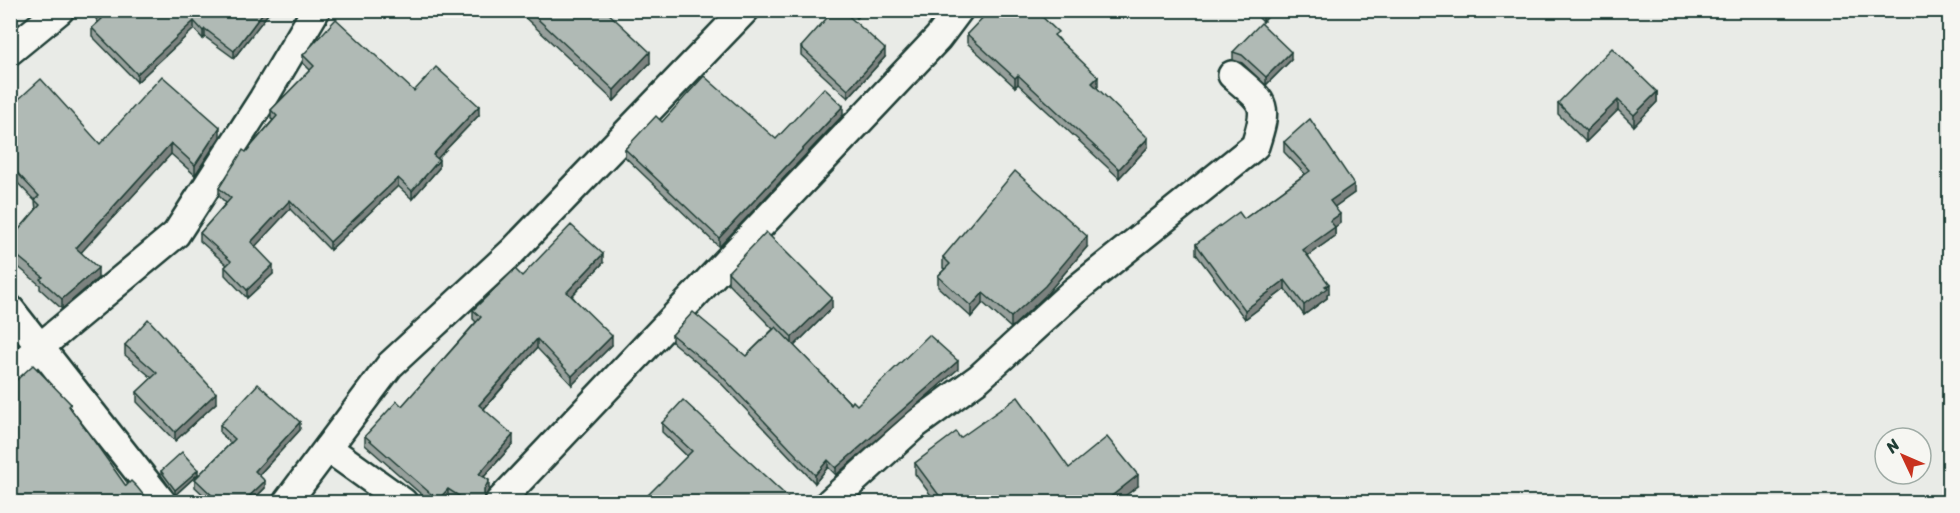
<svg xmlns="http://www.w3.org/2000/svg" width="1960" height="513" font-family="Sriracha,sans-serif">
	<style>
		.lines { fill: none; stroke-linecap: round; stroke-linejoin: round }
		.minor-casing { stroke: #1f3d34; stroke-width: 32 }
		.minor { stroke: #f6f6f2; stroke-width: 27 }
		.wall { fill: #97a09c; stroke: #1f3d34; stroke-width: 1.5 }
		.shaded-wall { fill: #7b827f; stroke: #1f3d34; stroke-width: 1.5 }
		.building { fill: #b0bab5; stroke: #1f3d34; stroke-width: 1.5 }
	</style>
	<rect width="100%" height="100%" fill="#e9ebe7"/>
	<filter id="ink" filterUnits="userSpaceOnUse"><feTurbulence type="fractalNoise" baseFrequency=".0167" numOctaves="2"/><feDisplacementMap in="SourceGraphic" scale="12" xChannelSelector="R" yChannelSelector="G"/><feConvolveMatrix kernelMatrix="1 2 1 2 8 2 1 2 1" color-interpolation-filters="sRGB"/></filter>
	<g filter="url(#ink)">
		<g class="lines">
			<g class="minor-casing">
				<g id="minor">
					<path d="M10,51L60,10"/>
					<path d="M10,309L162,502"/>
					<path d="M10,372L176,234L263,99L316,10"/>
					<path d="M328,448L403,502"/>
					<path d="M287,502L390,365L512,252L745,10"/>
					<path d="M499,502L938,38L959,10"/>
					<path d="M830,502L916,424L979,378L1073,292L1255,146C1269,103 1265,103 1232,75"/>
				</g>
			</g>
			<use href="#minor" class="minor"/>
		</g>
		<g class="wall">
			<path d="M271,10L234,58L205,37L203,39L194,29L137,82L92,36V28L98,22L96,19V12Z"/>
			<path d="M517,10H605L650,63L614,101Z"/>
			<path d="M850,10H864L857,18Z"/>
			<path d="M927,10H939L934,17Z"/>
			<path d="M1251,10H1274L1263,22Z"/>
			<path d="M967,34L1058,38L1098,86L1097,88L1148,147L1119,178L1018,84L1015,87L967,43Z"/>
			<path d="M801,47L885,57L848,98L801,55Z"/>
			<path d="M1233,52L1291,60L1266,85L1242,63L1233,60Z"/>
			<path d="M303,55L414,91L479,115L438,158L439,168L412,199L398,186L330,250L290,209L255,246L273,274L247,298L225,275V267L227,265L200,241V233L226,203L219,196V188L246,152L273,120L271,119V110L310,70L303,63Z"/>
			<path d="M1657,92V102L1634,126L1618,110L1586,142L1558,114V103Z"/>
			<path d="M10,107L100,144L220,137L195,175L171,154L81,252L98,278L62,309L40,289V285L10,260V240L36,210L35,201L10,175Z"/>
			<path d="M843,115L719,247L625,157V149L662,122L776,139Z"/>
			<path d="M1284,142L1354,193L1334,207L1340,223L1335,227V236L1308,255L1329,293L1327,295V298L1304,315L1285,289L1245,319L1196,254V244L1244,219L1305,174L1284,152Z"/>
			<path d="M1087,247L1045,296L1011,328L983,303L971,317L938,287V276L945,269L943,268V257Z"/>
			<path d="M603,263L572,296L612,345L572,385L537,348L484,409L513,444L484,477L489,489L484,498L487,502H455L448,497L444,502H430L365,445V436L402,406L476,322L473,319V310L522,276Z"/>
			<path d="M728,272L832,308L794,346L851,404L857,405L958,369L836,475L828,467L815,483L718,380L672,342V335L746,356L773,329L728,283Z"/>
			<path d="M125,345L216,403L175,441L137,402V392L152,378L125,355Z"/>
			<path d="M662,423L793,502L687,456L662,432Z"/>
			<path d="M220,425L300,430L259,475L265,488L251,502H211L195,487V479L231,443L220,433Z"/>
			<path d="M960,438L1069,468L1138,486L1117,502H936L915,474V463Z"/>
			<path d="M161,471L198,474L175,495L161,475Z"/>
		</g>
		<g class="shaded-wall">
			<path d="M10,10H16L10,17Z"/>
			<path d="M265,10H271L234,58V51Z"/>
			<path d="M857,10H864L857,18Z"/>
			<path d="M934,10H939L934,17Z"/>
			<path d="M1266,10H1274L1263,22V14Z"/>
			<path d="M194,21V29L137,82V74Z"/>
			<path d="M205,29V37L203,39V31Z"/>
			<path d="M885,49V57L848,98V90Z"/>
			<path d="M650,52V63L614,101V90Z"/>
			<path d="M1291,52V60L1266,85V77Z"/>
			<path d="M1018,75V84L1015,87V78Z"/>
			<path d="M1098,77V86L1092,93V83Z"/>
			<path d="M1657,92V102L1634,126V115Z"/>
			<path d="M1618,100V110L1586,142V131Z"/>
			<path d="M479,106V115L433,163V155Z"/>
			<path d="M843,106V115L719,247V238Z"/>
			<path d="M220,127V137L195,175V165Z"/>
			<path d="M1148,138V147L1119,178V169Z"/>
			<path d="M171,143V154L76,258V248Z"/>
			<path d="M439,160V168L412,199V191Z"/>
			<path d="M398,178V186L330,250V242Z"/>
			<path d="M1354,184V193L1330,210V201Z"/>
			<path d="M290,200V209L251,251V242Z"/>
			<path d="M1340,214V223L1335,227V236L1303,259V250L1330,221Z"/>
			<path d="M1087,236V247L1045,296L1011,328V317Z"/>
			<path d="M603,254V263L567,301V292Z"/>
			<path d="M273,265V274L247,298V290Z"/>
			<path d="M98,268V278L62,309V299Z"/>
			<path d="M1285,280V289L1245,319V310Z"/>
			<path d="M1329,284V293L1327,295V298L1304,315V305Z"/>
			<path d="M983,293V303L971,317V306Z"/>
			<path d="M832,298V308L792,348V337Z"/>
			<path d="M612,336V345L572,385V376Z"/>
			<path d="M537,339V348L479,414V405Z"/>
			<path d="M958,361V369L836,475V468Z"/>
			<path d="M216,393V403L175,441V432Z"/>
			<path d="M300,422V430L255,479V471Z"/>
			<path d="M513,435V444L479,482V474Z"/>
			<path d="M828,460V467L815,483V475Z"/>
			<path d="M198,470V474L175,495V490Z"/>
			<path d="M1138,475V486L1117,502H1104Z"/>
			<path d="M489,480V489L484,499V490Z"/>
			<path d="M265,481V488L251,502H243Z"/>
			<path d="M448,489V497L444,502H438V500Z"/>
		</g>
		<g class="building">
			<path d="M97,10H265L234,51L205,29L203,31L194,21L137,74L92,28L102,19L96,12Z"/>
			<path d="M528,10H605L650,52L614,90Z"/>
			<path d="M834,10H842L885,49L848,90L801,47Z"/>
			<path d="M990,10H1035L1058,32L1054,35L1098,77L1092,83L1148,138L1119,169L1018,75L1015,78L967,34Z"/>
			<path d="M336,19L414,91L436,67L479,106L433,155L439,160L412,191L398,178L330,242L290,200L251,242L273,265L247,290L225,267L231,261L200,233L231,198L219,188L243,150L246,152L277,116L271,110L314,66L303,55Z"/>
			<path d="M1261,23L1291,52L1266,77L1242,55L1233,52Z"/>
			<path d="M1612,48L1657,92L1634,115L1618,100L1586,131L1558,103Z"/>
			<path d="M162,76L220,127L195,165L171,143L76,248L98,268L62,299L40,279L43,277L10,250V240L40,205L35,200L39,196L10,165V107L41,79L100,144Z"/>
			<path d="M704,76L776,139L824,88L843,106L719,238L625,149L656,116L662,122Z"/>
			<path d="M1310,119L1354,184L1330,201L1340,214L1330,221L1335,227L1303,250L1329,284L1325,286L1327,288L1304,305L1285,280L1245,310L1196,244L1239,212L1244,219L1310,171L1284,142Z"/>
			<path d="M1015,171L1087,236L1045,286L1011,317L983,293L971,306L938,276L950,264L943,257Z"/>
			<path d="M571,225L603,254L567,292L612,336L572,376L537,339L479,405L513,435L479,474L489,480L484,490V498L487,502H468L448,489L438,500L365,436L397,401L402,406L481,317L473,310L515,269L522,276Z"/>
			<path d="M766,232L832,298L792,337L728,272Z"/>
			<path d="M693,312L746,356L776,327L851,404L853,401L857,405L929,335L958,361L836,468L828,460L815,475L718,372L672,335Z"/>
			<path d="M148,319L216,393L175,432L137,392L157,373L125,345Z"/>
			<path d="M33,365L71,404L69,406L126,486L131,481L137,487L149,502H10V474L14,471L10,467V386Z"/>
			<path d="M258,384L300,422L255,471L265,481L243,502H219L195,479L235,439L220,425Z"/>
			<path d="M1018,397L1069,468L1107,437L1138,475L1104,502H944L915,463L956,432L960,438Z"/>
			<path d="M683,400L793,502H641L692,451L662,423Z"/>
			<path d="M182,452L198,470L175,490L161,471Z"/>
			<path d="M309,498L314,502H305Z"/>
			<path d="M516,498L522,502H510Z"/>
		</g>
	</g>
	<rect width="1960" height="513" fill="none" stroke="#f6f6f2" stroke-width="36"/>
	<rect x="18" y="18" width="1924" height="477" fill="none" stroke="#1f3d34" stroke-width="2" filter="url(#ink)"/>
	<g transform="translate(1903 456) rotate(314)"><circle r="28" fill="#f6f6f2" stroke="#a0aca6" stroke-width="1.5"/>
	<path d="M0-4.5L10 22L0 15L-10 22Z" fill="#c8321e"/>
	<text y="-9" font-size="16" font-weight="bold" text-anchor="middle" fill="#1f3d34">N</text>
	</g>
</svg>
